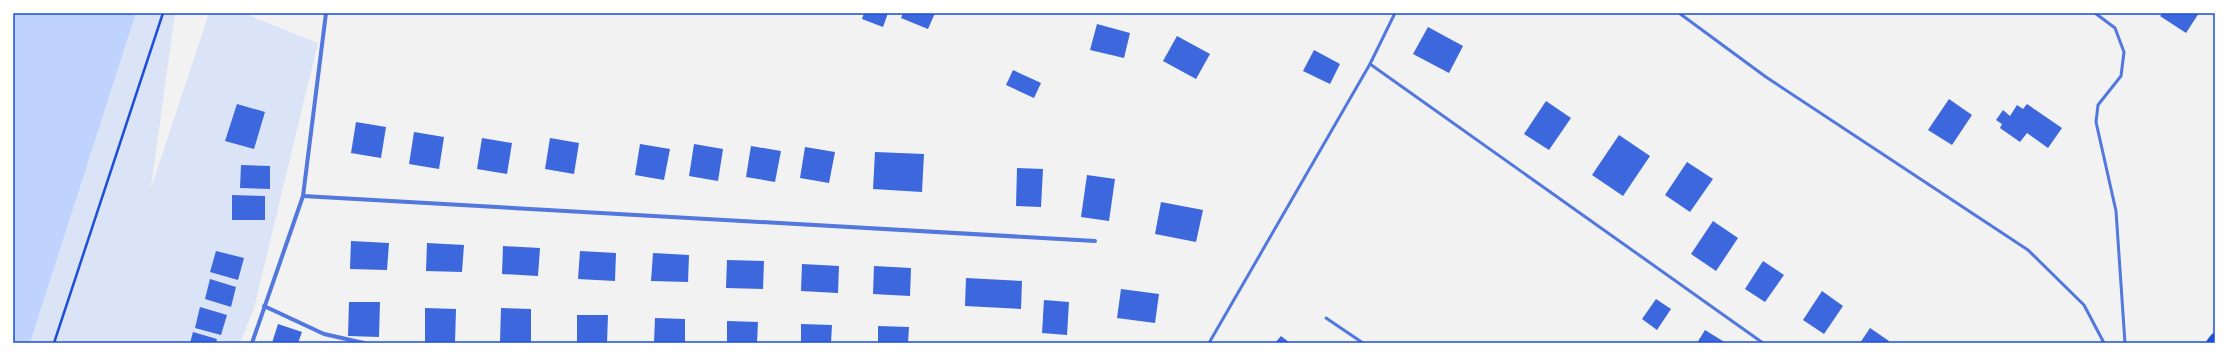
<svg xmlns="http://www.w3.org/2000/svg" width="2228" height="356" font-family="Arial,sans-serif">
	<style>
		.green { fill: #dbe4f7 }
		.water { fill: #bfd3fe }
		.building { fill: #3d67dc }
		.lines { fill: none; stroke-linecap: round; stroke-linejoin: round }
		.path { stroke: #1d4ed8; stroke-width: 2.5 }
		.service { stroke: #5277de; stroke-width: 3 }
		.minor { stroke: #5277de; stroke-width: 4 }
		.primary { stroke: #1d4ed8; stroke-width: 10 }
		.neatline { fill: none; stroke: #1d4ed8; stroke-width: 1.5 }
	</style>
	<rect width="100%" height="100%" fill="#f2f2f2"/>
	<path class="green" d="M136,13H175L151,188L209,13H243L318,43L254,308L240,343H30Z"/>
	<path class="water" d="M13,13H136L30,343H13Z"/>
	<g class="building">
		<path d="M864,13H888L883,27L862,19Z"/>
		<path d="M903,13H935L928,29L901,18Z"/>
		<path d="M2163,13H2199L2186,33L2160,16Z"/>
		<path d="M1097,24L1130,33L1124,58L1090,50Z"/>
		<path d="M1428,27L1463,46L1449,73L1413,54Z"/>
		<path d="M1177,36L1210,54L1196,79L1163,61Z"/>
		<path d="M1314,50L1340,64L1330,84L1303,71Z"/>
		<path d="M1013,70L1041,83L1034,98L1006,85Z"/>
		<path d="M1949,99L1972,115L1952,145L1928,130Z"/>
		<path d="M1546,101L1571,118L1549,150L1524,134Z"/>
		<path d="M237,104L265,112L254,149L225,141Z"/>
		<path d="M2027,104L2062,128L2048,148L2027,133L2020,142L2000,128L2002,124L1996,120L2003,110L2010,116L2017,105L2023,109Z"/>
		<path d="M356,122L386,127L381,158L351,153Z"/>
		<path d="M414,132L444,137L439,169L409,164Z"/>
		<path d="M1619,135L1650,156L1623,196L1592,175Z"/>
		<path d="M482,138L512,143L507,174L477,169Z"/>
		<path d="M550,138L579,143L574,174L545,169Z"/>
		<path d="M640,144L670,149L664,180L635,175Z"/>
		<path d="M694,144L723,149L718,181L689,176Z"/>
		<path d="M751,146L781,151L775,182L746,177Z"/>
		<path d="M805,147L835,152L829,183L800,178Z"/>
		<path d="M875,152L924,154L922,192L873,189Z"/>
		<path d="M1687,162L1713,179L1690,212L1665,195Z"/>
		<path d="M241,165L270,166V189L240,188Z"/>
		<path d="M1017,168L1043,169L1041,207L1016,206Z"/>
		<path d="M1087,175L1115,179L1109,221L1081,217Z"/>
		<path d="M232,195L265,196V220H232Z"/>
		<path d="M1161,202L1203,210L1196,242L1155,234Z"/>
		<path d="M1713,221L1738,238L1716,271L1691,254Z"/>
		<path d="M351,241L389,243L387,270L350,269Z"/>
		<path d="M427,243L464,245L462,272L426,271Z"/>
		<path d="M503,246L540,248L538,276L502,274Z"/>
		<path d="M216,251L244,258L238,280L210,272Z"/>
		<path d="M580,251L616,253L615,281L578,279Z"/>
		<path d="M653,253L689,255L688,282L651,281Z"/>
		<path d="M727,260L764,261L763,289L726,288Z"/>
		<path d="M1763,261L1784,275L1765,302L1745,289Z"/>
		<path d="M802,264L839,266L838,293L801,291Z"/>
		<path d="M874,266L911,268L910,296L873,294Z"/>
		<path d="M966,278L1022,281L1021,309L965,306Z"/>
		<path d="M210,279L236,287L231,307L205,299Z"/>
		<path d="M1121,289L1159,294L1155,323L1117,318Z"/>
		<path d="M1822,291L1843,306L1824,334L1803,320Z"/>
		<path d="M1656,299L1671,309L1657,330L1642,319Z"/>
		<path d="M1044,300L1069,302L1067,335L1042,333Z"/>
		<path d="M349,302H380L379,337L348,336Z"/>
		<path d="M200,307L227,315L221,335L195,328Z"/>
		<path d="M425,308L456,309L455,343L425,342Z"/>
		<path d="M501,308L531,309V343L500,342Z"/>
		<path d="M577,315H608L607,343H577Z"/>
		<path d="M655,318L685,319V343H654Z"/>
		<path d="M727,321L758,322L757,343H727Z"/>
		<path d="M278,324L302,332L298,343H272Z"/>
		<path d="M801,324L832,325L831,343H801Z"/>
		<path d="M878,326L909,327L908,343H878Z"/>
		<path d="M1870,328L1889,341L1887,343H1860Z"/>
		<path d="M1705,330L1726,343H1697Z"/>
		<path d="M193,332L217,339L216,343H190Z"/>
		<path d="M1281,336L1290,343H1275Z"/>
	</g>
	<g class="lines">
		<path class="path" d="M54,343L163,13"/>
		<g class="service">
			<path d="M1679,13L1766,77L2028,250L2084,305L2104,343"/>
			<path d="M2095,13L2115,28L2124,52L2121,76L2098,105L2096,122L2116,211L2125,343"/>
			<path d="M1370,64L1763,343"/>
			<path d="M1326,318L1363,343"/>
			<path d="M1209,343L1370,64L1395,13"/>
		</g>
		<g class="minor">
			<path d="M303,196L1095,241"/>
			<path d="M264,306L324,334L364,343"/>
			<path d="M252,343L303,196L326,13"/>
		</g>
		<path class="primary" d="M2211,343L2215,338"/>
	</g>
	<rect width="2228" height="356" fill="none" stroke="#ffffff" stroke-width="28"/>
	<rect x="14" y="14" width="2200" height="328" class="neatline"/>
</svg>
